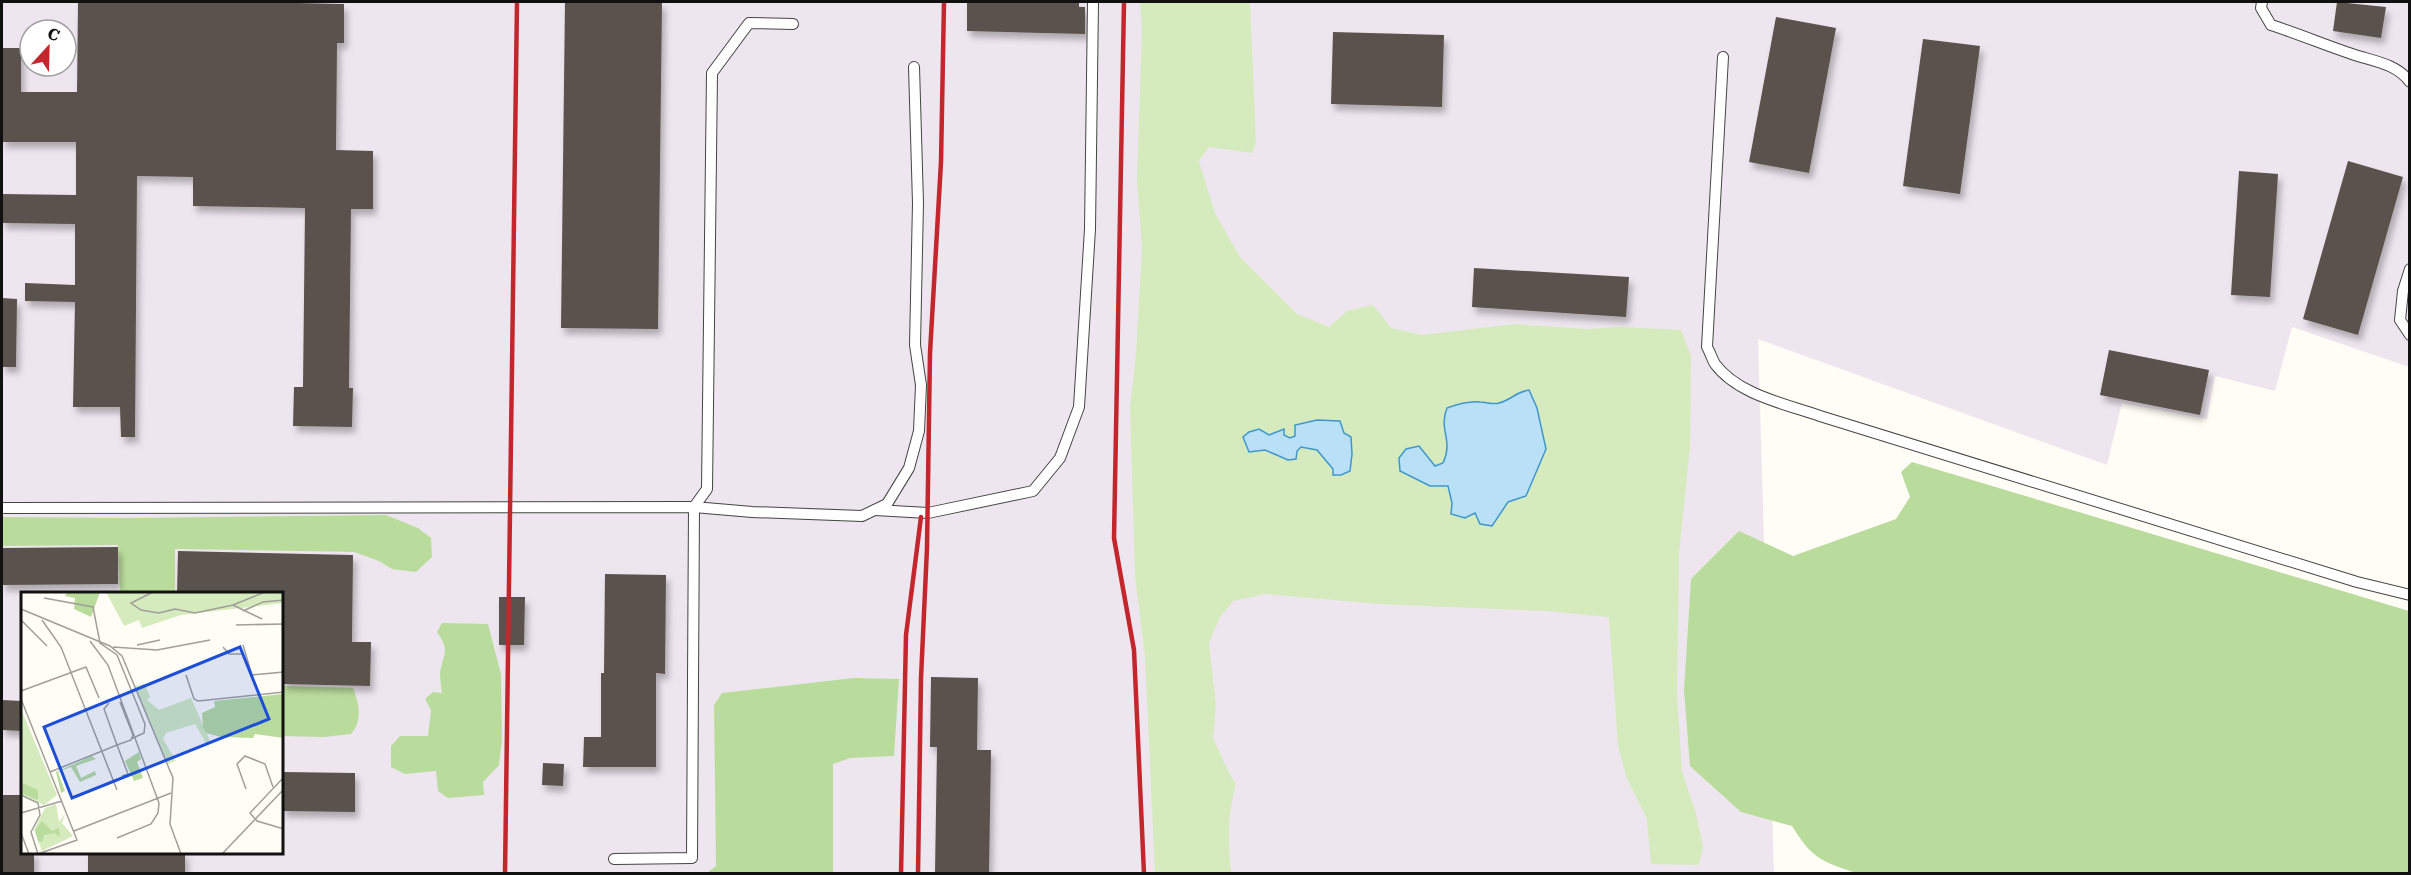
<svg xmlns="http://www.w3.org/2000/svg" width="2411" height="875" font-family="'Roboto Serif',serif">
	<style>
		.industrial { fill: #eee6ef; fill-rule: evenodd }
		.green { fill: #d5ebbd }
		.forest { fill: #b9dc9c }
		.water { fill: #b9e0f7; stroke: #3f96cf; stroke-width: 1.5 }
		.building { fill: #5a524d; filter: url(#shadow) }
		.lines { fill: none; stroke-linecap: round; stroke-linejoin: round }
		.service-casing { stroke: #444; stroke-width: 12 }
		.service { stroke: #fff; stroke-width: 10 }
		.rail { stroke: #c4262e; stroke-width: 4.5 }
		.inset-road { fill: none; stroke: #a09f9a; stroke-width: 1.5 }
		.view { fill: #1d4ed8; fill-opacity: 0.15; stroke: #1d4ed8; stroke-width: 3 }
		.inset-edge { fill: none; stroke: #111; stroke-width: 3 }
	</style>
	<defs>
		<filter id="shadow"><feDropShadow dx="3.5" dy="6" stdDeviation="3" flood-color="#0004"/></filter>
	</defs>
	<rect width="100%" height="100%" fill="#fffdf5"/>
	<path class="industrial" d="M2,2H2409V367L2292,327L2275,391L2215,376L2207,419L2122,403L2107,465L1758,339L1774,873L2,874ZM30,30H66V66H30ZM22,593H282V852H22Z"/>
	<path class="green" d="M1140,2H1250L1256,142L1252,153L1209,147L1199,161L1215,213L1240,257L1297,314L1329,327L1347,311L1373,305L1391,328L1422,335L1515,324L1587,329L1621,327L1681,330L1691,356L1690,448L1679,553L1677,694L1682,772L1696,813L1703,847L1699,865L1651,864L1647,819L1627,779L1618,746L1609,617L1546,611L1380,604L1265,594L1233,601L1220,617L1209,643L1216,706L1213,738L1229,773L1236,784C1227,814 1228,843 1231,873H1155L1145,656L1135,577L1130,407L1136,355L1142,248L1137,181L1142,29Z"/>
	<g class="forest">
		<path d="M1912,462L2409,611V873H1856C1820,861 1812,858 1792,826L1741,812L1690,766L1684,690L1691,579L1739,531L1793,556L1896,519L1910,497L1901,472Z"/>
		<path d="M386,515L418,528L431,538L432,557L416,572L392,569L379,561L354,552L175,549V593H120L118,545L2,546V517L129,518Z"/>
		<path d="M442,623L488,624L501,674L502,739L499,765L483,782L484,795L448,798L438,791L436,771L405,774L391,767V746L400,736H428L431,710L425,699L433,692L442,693C441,686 440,679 440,673C443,653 451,652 437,632Z"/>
		<path d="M854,678L899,679L894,756L850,758L833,764V873H707L716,866L714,705L722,693Z"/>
		<path d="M282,686L353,688C359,704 363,720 351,734L324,737L282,736Z"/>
	</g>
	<g class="water">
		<path d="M1529,390L1537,408L1546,449L1526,496L1508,502L1492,526L1480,524L1475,513L1465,518L1451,514L1452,503L1448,486H1430L1400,471L1399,458L1406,449L1419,446L1435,466L1443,463C1454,440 1438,430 1447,408C1458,404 1468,401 1480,402C1487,402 1493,405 1499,403C1511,400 1516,392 1529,390Z"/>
		<path d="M1317,420L1340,421L1344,433L1351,437L1352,454L1350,471L1341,475H1333V469L1317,450L1301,447L1297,451L1296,459L1288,460L1265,450L1249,452L1243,437L1249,432L1259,429L1269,435L1284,429V435L1290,438L1295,436V425Z"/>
	</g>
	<g class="building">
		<path d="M78,2H298V3L344,4V43H337L336,150L373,151V209H351L349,388H353L352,427L293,426L294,387H303L305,208L193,206V177L137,176L135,437H121L120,407H73L75,302L25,301V283L75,285V224L2,223V194L76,195V142H2V48H21V92H77Z"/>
		<path d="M565,2H662L658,329L561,328Z"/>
		<path d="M967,2H1079V7H1085V34L967,31Z"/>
		<path d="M2337,2L2386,7L2381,38L2333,31Z"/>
		<path d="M1776,17L1836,28L1809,173L1749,162Z"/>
		<path d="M1333,32L1444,35L1442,107L1331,104Z"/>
		<path d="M1923,39L1980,46L1960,194L1903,186Z"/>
		<path d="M2348,161L2403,177L2358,335L2303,319Z"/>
		<path d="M2239,171L2278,174L2270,297L2231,295Z"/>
		<path d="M1474,268L1629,277L1626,317L1472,307Z"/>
		<path d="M2,298L17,299L16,367H2Z"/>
		<path d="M2109,350L2209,370L2200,415L2100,395Z"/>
		<path d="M118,547V584L2,585V548Z"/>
		<path d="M178,551L353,555L352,642H371L370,686L282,684V593H177Z"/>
		<path d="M605,574L666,575L665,674L656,673V767H583L584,737H601V673H604Z"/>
		<path d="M499,597H525L524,645H499Z"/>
		<path d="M931,677L978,678L977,750H991L989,873H935L937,747H930Z"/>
		<path d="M2,700L22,701V731L2,730Z"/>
		<path d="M543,763L564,764L563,786L542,785Z"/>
		<path d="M282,772L355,773V812L282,811Z"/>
		<path d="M2,795H22V852H34V873H2Z"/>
		<rect x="88" y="852" width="97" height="21"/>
	</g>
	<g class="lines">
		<g class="service-casing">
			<g id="service">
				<path d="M2262,2L2261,8L2271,25C2299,34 2325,45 2352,54C2372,61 2396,63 2410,82"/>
				<path d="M793,24L749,23L712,73L707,489L694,507L752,512L862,516L887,504L909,468L919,431L921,385L915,345L918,203L914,67"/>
				<path d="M1723,57L1707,347C1710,352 1712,359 1715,364C1738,395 1786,404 1820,416L2357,582L2410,595"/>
				<path d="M2410,269L2403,291L2400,320L2410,335"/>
				<path d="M2,508L694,507L692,858L614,859"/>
				<path d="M875,510L928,513L1033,491L1060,458L1079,407L1090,229L1093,2"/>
			</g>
		</g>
		<use href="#service" class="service"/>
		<g class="rail">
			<path d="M1124,2L1114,538L1134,650L1144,874"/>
			<path d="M505,874L517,2"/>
			<path d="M901,874L906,635L921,517"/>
			<path d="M918,874L921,678L927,548L930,353L941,162L944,2"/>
		</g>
	</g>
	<g transform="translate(21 592)">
		<rect width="262" height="262" fill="#fffdf5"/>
		<path d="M85,0H262V11L160,23L121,36L118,28L103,34ZM124,92L129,105L126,108L138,118L170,106L189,149L185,151L174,132L145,141L142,147L155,169L147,172L114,94ZM0,117L36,203L23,213L0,202ZM35,212L38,230L44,222L41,231L52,244L21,259L13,238L24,216Z" fill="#d5ebbd"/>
		<path d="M46,0H79L70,25L53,17L54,6L44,4ZM262,102V146L234,142L232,146L200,145L185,141L182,135L181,121L194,115L193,109ZM118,160L120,167L116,170L122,186L113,189L104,169ZM71,164L75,167L55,174L60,186L74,179L75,183L59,190L50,175L37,180L44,199L40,201L35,180ZM1,191L17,198V208L0,201ZM21,229L31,239L38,236L39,245L34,241L23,243L21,250L17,249L14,238Z" fill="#b9dc9c"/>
		<path class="inset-road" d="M132,0L110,11L120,18L138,21L154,17L174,21L212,13L244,0M23,6L72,15L79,51L96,63L124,132L123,141L110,147M212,13L241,27M0,17L89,54L101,64L152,186L149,232L160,262M222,19L242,10L263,8M0,28L26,54M21,28L40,55L96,198M215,33L263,32M69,49L87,73L138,211L137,221L130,232L96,246M116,53L139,48M222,53L231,83L263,80M92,55L136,58L189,48M202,55L208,62H221M165,83L173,107L177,109L263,100M0,99L65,75L78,106M0,107L56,248L17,262M88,111L83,117L96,153L110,148L112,143L99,110M29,180L96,153L107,182L101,184M263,185L229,221L236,229L263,237M225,197L216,172L224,164L244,172L252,195M0,203L17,211L19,223L10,240L17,262M0,221L41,209M53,239L150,201M0,241L8,262M201,262L263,197"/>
		<path class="view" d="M219,55L248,127L51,206L23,135Z"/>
		<rect width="262" height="262" class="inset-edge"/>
	</g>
	<rect width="2411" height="875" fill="none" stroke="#111111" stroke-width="6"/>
	<g transform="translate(48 48) rotate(22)"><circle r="28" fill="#ffffff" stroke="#a0a0a0" stroke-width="1.5"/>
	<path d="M0-4.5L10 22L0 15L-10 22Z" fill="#c4262e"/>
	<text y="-9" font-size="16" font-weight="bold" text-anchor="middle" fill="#111111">С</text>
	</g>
</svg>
